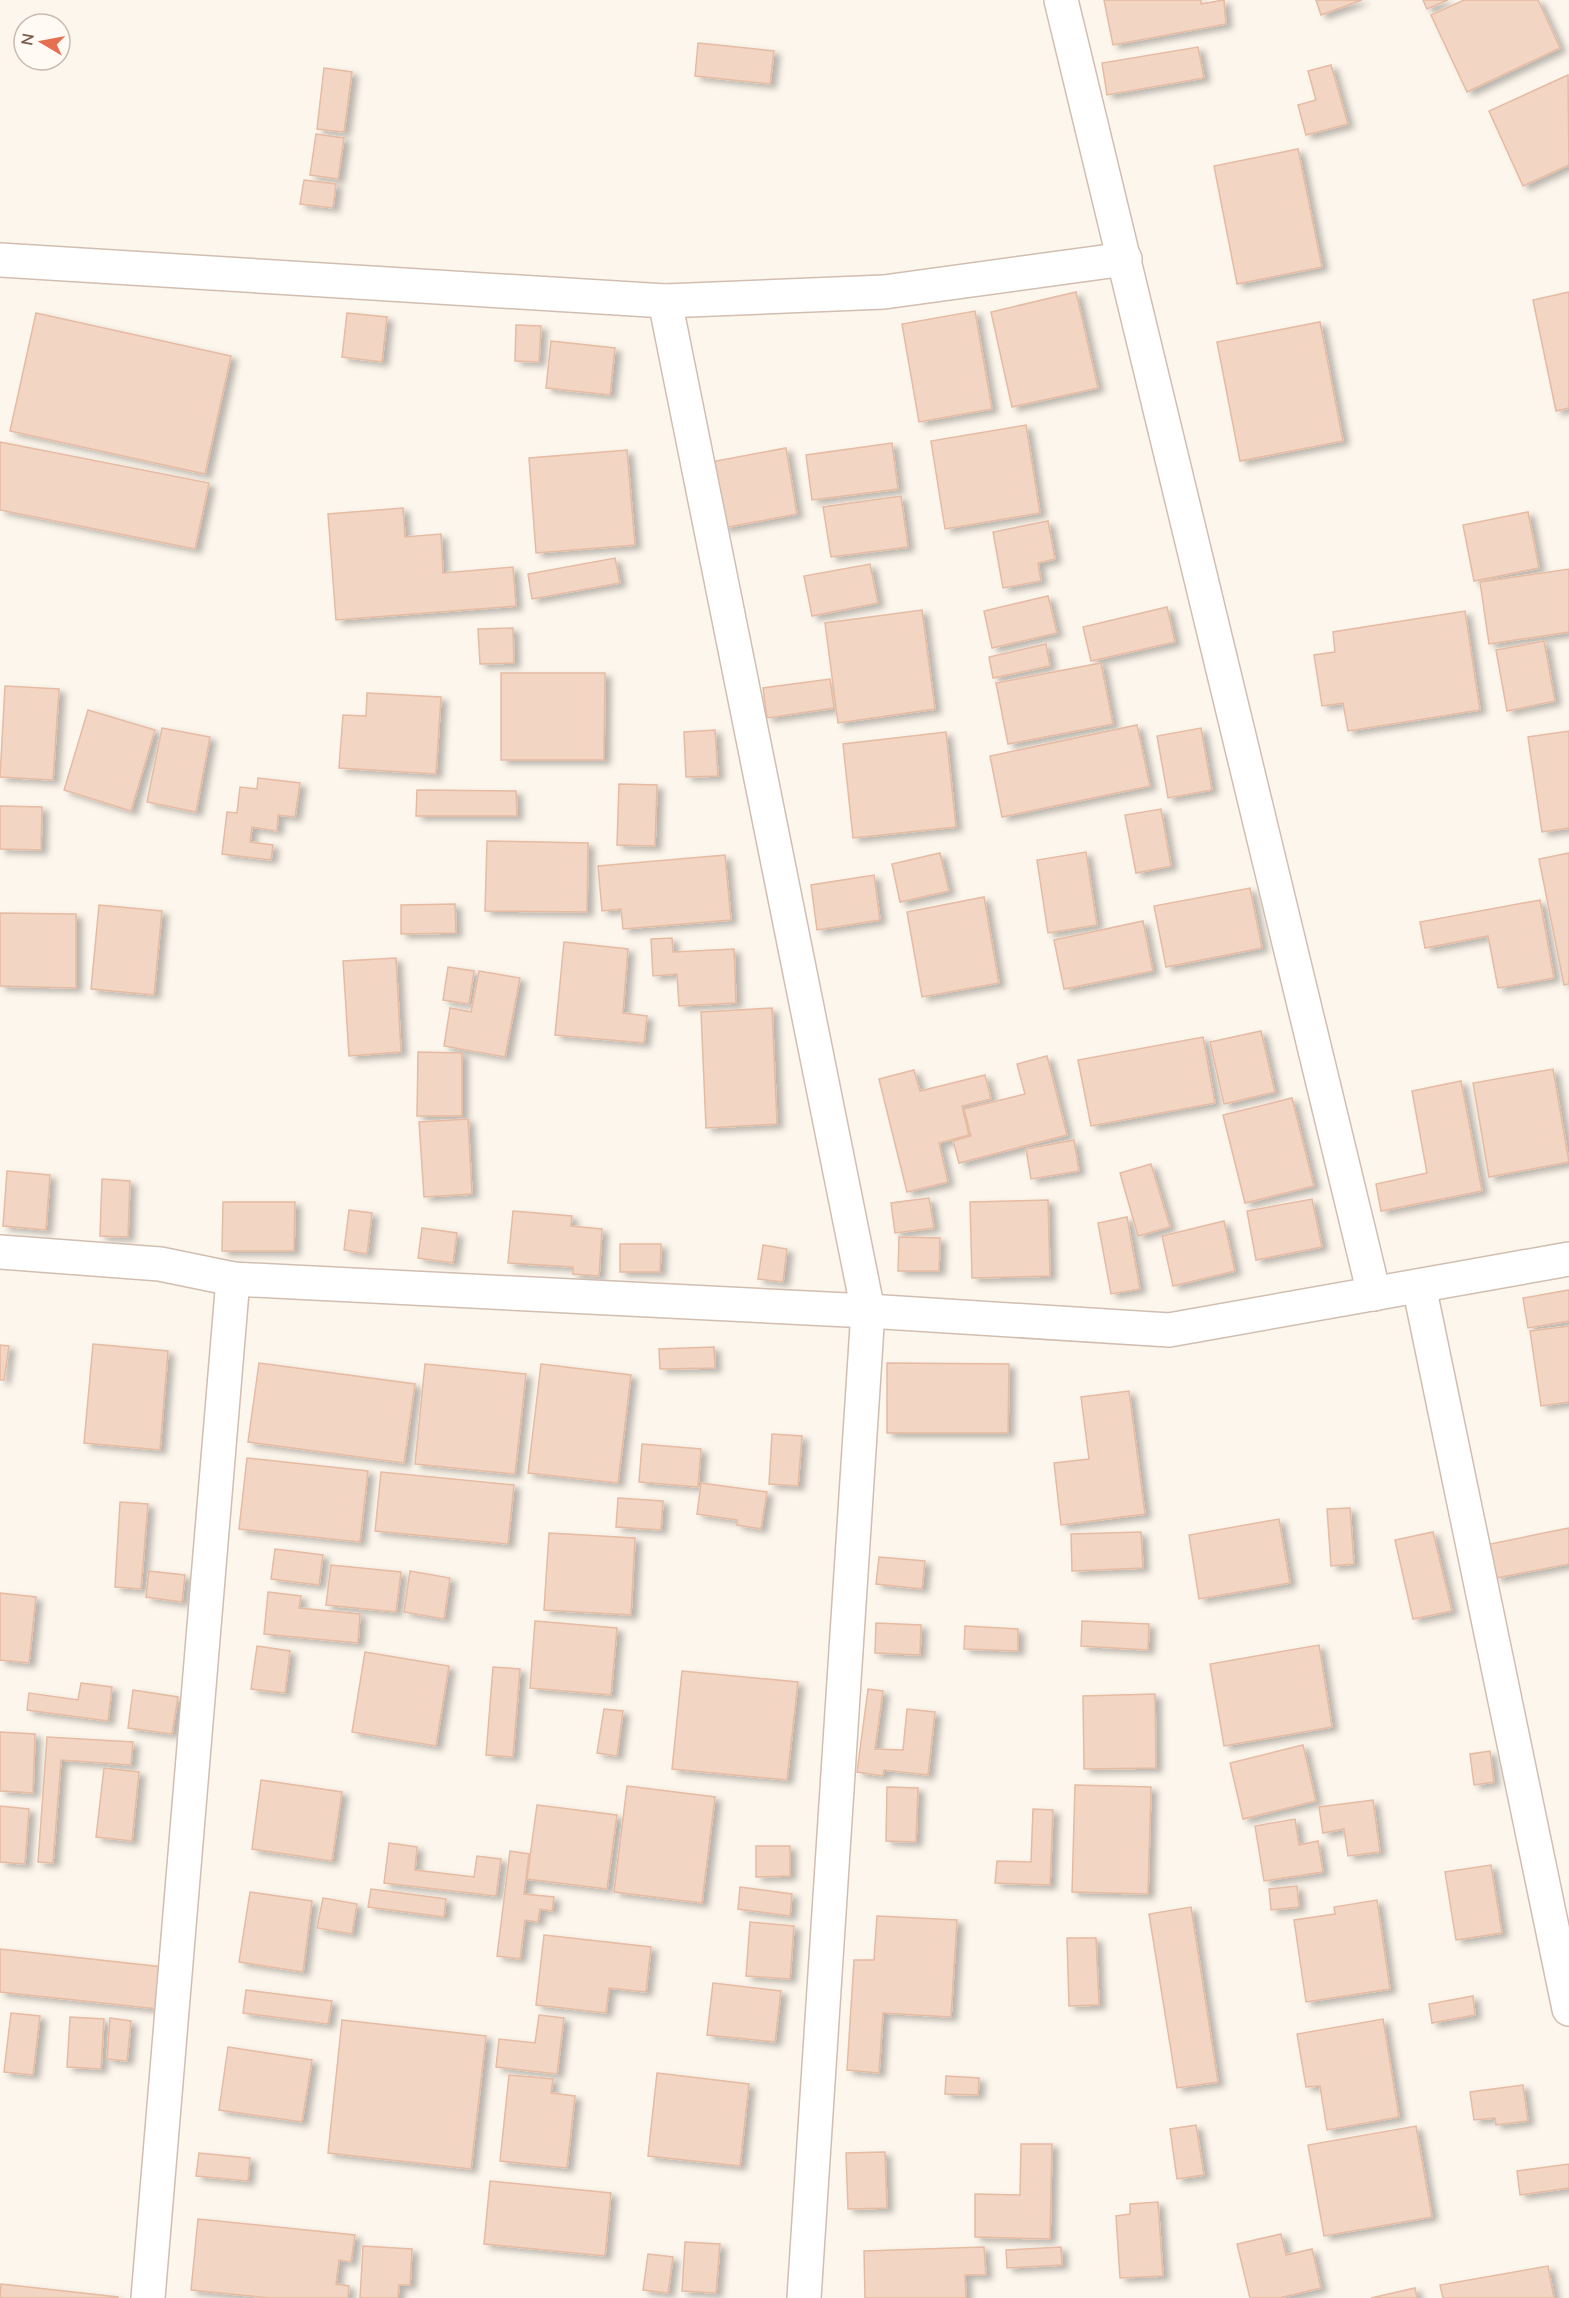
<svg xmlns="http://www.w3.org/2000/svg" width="1569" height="2298" font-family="'Nunito Sans',sans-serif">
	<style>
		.building { fill: #f3d5c3; stroke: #e6bba3; stroke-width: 1.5; filter: url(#shadow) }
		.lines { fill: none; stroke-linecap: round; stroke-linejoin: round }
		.street-casing { stroke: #d1beb0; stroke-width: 36 }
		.street { stroke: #fff; stroke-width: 33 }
	</style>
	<defs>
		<filter id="shadow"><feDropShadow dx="6" dy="4" stdDeviation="3" flood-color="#0004"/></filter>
	</defs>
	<rect width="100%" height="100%" fill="#fdf6ec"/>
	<g class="building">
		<path d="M1104,0H1201V4L1224,0L1226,24L1113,45Z"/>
		<path d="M1316,0H1362L1321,15Z"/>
		<path d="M1423,0H1448L1427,9Z"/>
		<path d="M1464,0H1538L1560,48L1467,92L1431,15Z"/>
		<path d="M698,43L774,51L770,84L695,76Z"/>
		<path d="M1198,47L1204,78L1107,95L1102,63Z"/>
		<path d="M1331,65L1348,124L1306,135L1298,105L1316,100L1308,71Z"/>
		<path d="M324,68L352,72L344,132L317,129Z"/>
		<path d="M1568,75L1569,165L1523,186L1489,111Z"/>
		<path d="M316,134L344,138L338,179L310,175Z"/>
		<path d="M1298,149L1322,267L1237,284L1214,166Z"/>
		<path d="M304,180L336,184L333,208L300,204Z"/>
		<path d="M1076,292L1098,388L1012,407L991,312Z"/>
		<path d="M1569,292V408L1556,411L1533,300Z"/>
		<path d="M975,311L992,409L919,422L902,324Z"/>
		<path d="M36,313L231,356L205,474L10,431Z"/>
		<path d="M347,313L387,317L382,362L342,357Z"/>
		<path d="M1320,322L1343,441L1240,461L1217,342Z"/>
		<path d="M516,325L541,326L539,362L515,361Z"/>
		<path d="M551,341L615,348L610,395L546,388Z"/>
		<path d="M1026,425L1040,513L945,529L931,441Z"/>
		<path d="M0,442L209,483L195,549L0,510Z"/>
		<path d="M892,443L898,489L812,500L806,455Z"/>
		<path d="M786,448L797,514L723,528L711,462Z"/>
		<path d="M627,450L635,545L536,553L529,458Z"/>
		<path d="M901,496L908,547L831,557L823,507Z"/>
		<path d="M403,508L405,537L441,534L443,573L513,567L516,606L336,620L328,514Z"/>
		<path d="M1528,512L1539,568L1474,581L1463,525Z"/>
		<path d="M1048,521L1055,559L1038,563L1041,581L1003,588L993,532Z"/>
		<path d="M615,558L620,583L532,599L528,574Z"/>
		<path d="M870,564L878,603L812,616L804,576Z"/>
		<path d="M1569,569V632L1489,644L1480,582Z"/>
		<path d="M1048,596L1057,633L992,648L984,611Z"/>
		<path d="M1167,607L1175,642L1091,661L1083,627Z"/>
		<path d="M922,610L935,709L838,723L825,623Z"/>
		<path d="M1465,611L1480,710L1348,731L1343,703L1322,706L1314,655L1335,652L1333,632Z"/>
		<path d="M513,628L514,663L480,664L478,629Z"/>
		<path d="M1544,641L1555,701L1507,711L1496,650Z"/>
		<path d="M1046,644L1050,666L993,678L989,657Z"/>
		<path d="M1101,663L1113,724L1008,744L996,683Z"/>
		<path d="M501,673H605L604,760H501Z"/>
		<path d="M830,679L834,708L767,718L763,688Z"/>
		<path d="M5,686L59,689L53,780L0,777Z"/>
		<path d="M367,693L441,697L436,774L339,768L343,715L366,716Z"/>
		<path d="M88,710L155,730L131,811L64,790Z"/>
		<path d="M1137,725L1150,786L1002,817L990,756Z"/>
		<path d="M162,728L210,737L196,812L147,802Z"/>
		<path d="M1201,728L1212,790L1168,798L1157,736Z"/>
		<path d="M715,730L718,776L686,777L684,732Z"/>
		<path d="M1569,731V828L1542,832L1528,737Z"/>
		<path d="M946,732L956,827L853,838L843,744Z"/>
		<path d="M258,778L300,783L295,817L278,815L277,831L252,827L250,842L273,845L271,860L222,854L227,812L237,813L240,787L257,789Z"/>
		<path d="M619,784L657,785L655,846L617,845Z"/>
		<path d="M417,790L516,791L517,816H416Z"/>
		<path d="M0,806L42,807L41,850L0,849Z"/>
		<path d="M1161,809L1171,866L1136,873L1125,815Z"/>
		<path d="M487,841L588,843L587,912L485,911Z"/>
		<path d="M1086,852L1097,925L1048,933L1037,860Z"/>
		<path d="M940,853L949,891L900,902L892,864Z"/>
		<path d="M1569,853V984L1564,985L1539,859Z"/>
		<path d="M725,855L731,920L623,929L621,909L602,911L598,866Z"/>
		<path d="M874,875L880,920L817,930L811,885Z"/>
		<path d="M1250,888L1262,948L1166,967L1154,906Z"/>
		<path d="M984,897L999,983L922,997L907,912Z"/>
		<path d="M1540,900L1554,978L1498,988L1488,936L1425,948L1420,922Z"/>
		<path d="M455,904L456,933L401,934V905Z"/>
		<path d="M99,905L162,911L154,995L91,989Z"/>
		<path d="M0,913L76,914V988L0,986Z"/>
		<path d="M1143,921L1153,971L1064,989L1054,940Z"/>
		<path d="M672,938L673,952L734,949L736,1003L679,1006L677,974L653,976L651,939Z"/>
		<path d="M564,942L628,949L623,1013L647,1016L644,1043L555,1035Z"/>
		<path d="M396,958L401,1052L349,1056L343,961Z"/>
		<path d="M448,967L474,971L469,1004L443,1000Z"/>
		<path d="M479,971L520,978L505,1057L444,1046L450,1008L471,1012Z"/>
		<path d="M772,1008L777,1124L706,1128L701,1012Z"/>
		<path d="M1261,1031L1275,1092L1224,1104L1210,1042Z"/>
		<path d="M1203,1037L1215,1103L1091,1126L1078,1060Z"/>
		<path d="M418,1052L462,1053V1116H417Z"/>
		<path d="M1047,1056L1067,1135L959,1163L953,1141L971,1136L964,1109L1025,1094L1017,1064Z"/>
		<path d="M1553,1069L1569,1162L1489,1177L1473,1083Z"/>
		<path d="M914,1070L920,1091L985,1075L991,1099L962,1106L969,1135L939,1143L948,1182L907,1192L879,1079Z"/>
		<path d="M1461,1081L1482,1191L1381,1211L1376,1184L1427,1173L1412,1091Z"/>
		<path d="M1292,1098L1314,1186L1245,1203L1223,1115Z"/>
		<path d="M468,1119L472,1194L424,1197L419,1122Z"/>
		<path d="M1074,1140L1079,1171L1031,1179L1026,1149Z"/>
		<path d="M1151,1164L1170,1227L1138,1236L1120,1173Z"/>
		<path d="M7,1171L50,1175L46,1230L3,1226Z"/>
		<path d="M102,1179L130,1181L128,1237L100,1236Z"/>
		<path d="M929,1198L934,1228L895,1233L891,1203Z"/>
		<path d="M1312,1199L1322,1247L1256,1260L1247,1211Z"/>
		<path d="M1048,1200L1050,1276L972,1278L970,1202Z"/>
		<path d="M223,1202H295L294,1251H222Z"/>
		<path d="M349,1210L372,1213L367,1254L344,1250Z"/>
		<path d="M513,1211L572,1216L571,1226L602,1229L599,1276L573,1274V1267L508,1263Z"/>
		<path d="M1127,1217L1140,1289L1111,1294L1098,1223Z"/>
		<path d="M1224,1221L1235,1271L1173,1286L1162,1236Z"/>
		<path d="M422,1228L457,1233L453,1263L418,1258Z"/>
		<path d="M899,1237L940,1238L939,1271H898Z"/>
		<path d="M620,1244H661L660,1272H620Z"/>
		<path d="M763,1245L787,1249L783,1282L758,1279Z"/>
		<path d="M1569,1290V1321L1528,1328L1523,1298Z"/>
		<path d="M1569,1326V1402L1541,1406L1530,1331Z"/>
		<path d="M93,1344L168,1351L160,1450L84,1443Z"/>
		<path d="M0,1345L9,1346L4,1380H0Z"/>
		<path d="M714,1347L715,1368L660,1369L659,1349Z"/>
		<path d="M259,1363L415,1384L404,1463L248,1442Z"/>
		<path d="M887,1363L1009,1364L1008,1433H887Z"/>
		<path d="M425,1364L526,1374L515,1474L415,1464Z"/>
		<path d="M541,1364L631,1375L618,1483L528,1473Z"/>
		<path d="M1129,1391L1145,1514L1061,1525L1054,1463L1089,1459L1081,1397Z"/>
		<path d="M772,1434L802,1436L798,1486L769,1484Z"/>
		<path d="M642,1444L701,1449L698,1487L639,1482Z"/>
		<path d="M247,1458L368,1471L360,1542L239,1529Z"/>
		<path d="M381,1472L514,1485L508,1544L375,1531Z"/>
		<path d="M701,1483L767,1492L761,1529L737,1525V1520L697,1514Z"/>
		<path d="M618,1498L663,1501L661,1530L616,1527Z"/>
		<path d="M120,1502L148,1504L141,1589L115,1587Z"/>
		<path d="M1350,1508L1354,1564L1331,1566L1327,1509Z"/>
		<path d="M1279,1519L1290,1583L1199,1599L1189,1535Z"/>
		<path d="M1569,1528V1564L1496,1578L1490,1544Z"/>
		<path d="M1141,1532L1143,1568L1072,1571L1071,1534Z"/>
		<path d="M1433,1532L1452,1611L1413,1619L1395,1540Z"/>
		<path d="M549,1533L635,1538L631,1615L544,1610Z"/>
		<path d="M275,1549L323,1555L319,1585L271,1579Z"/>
		<path d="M879,1557L925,1561L922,1589L876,1584Z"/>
		<path d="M331,1565L401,1572L396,1612L326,1605Z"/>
		<path d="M149,1571L185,1575L182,1602L146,1597Z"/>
		<path d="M410,1571L450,1578L444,1619L404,1612Z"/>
		<path d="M268,1592L301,1596L299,1608L360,1614L358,1643L264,1634Z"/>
		<path d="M0,1593L36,1597L29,1663L0,1660Z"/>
		<path d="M535,1621L617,1628L611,1695L530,1688Z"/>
		<path d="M1082,1621L1149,1624L1148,1650L1081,1646Z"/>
		<path d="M876,1623L921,1625L920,1655L875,1653Z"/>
		<path d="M965,1626L1018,1629V1651L964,1649Z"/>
		<path d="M1319,1645L1332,1727L1224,1746L1210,1664Z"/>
		<path d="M257,1646L290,1651L285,1693L251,1689Z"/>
		<path d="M365,1652L449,1666L436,1746L352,1732Z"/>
		<path d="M493,1667L520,1669L513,1757L486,1755Z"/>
		<path d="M682,1671L798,1682L787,1780L672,1769Z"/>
		<path d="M81,1683L112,1687L108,1721L27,1710L29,1693L78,1700Z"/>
		<path d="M868,1689L883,1691L875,1749L903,1750L907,1709L935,1712L928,1775L884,1770L883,1776L857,1772Z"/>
		<path d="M133,1690L178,1697L172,1734L128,1728Z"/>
		<path d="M1155,1694L1156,1768L1084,1769L1083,1696Z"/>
		<path d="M604,1709L623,1711L617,1756L597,1753Z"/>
		<path d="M0,1732L35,1734L33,1793L0,1791Z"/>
		<path d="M47,1737L133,1742L131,1765L61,1760L53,1863L38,1862Z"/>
		<path d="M1303,1745L1316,1801L1243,1819L1230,1763Z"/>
		<path d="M1490,1751L1494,1782L1474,1785L1470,1754Z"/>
		<path d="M104,1768L139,1772L132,1841L96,1837Z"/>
		<path d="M261,1780L342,1792L332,1861L252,1849Z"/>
		<path d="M1075,1785L1151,1787L1148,1894L1072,1892Z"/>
		<path d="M627,1786L715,1797L702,1903L614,1892Z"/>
		<path d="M887,1787L918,1788L916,1842L886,1841Z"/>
		<path d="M1373,1800L1380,1852L1348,1856L1344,1829L1323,1833L1319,1807Z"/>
		<path d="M537,1805L617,1815L607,1889L527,1879Z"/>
		<path d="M0,1806L29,1809L25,1864L0,1862Z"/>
		<path d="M1033,1809L1053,1810L1050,1885L995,1883L997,1861L1031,1862Z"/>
		<path d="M1295,1819L1299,1845L1318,1841L1323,1872L1264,1881L1255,1826Z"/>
		<path d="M389,1843L417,1847L415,1870L474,1877L477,1856L501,1859L496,1896L384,1883Z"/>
		<path d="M756,1846H790V1876L756,1877Z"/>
		<path d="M510,1851L529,1854L524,1894L554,1897L552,1911L540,1909L538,1922L525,1920L520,1959L497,1956Z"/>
		<path d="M1491,1865L1502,1933L1456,1940L1445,1872Z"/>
		<path d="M1297,1886L1299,1907L1271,1910L1269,1889Z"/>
		<path d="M740,1887L792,1894L790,1916L738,1909Z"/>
		<path d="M371,1889L446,1899L444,1917L368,1907Z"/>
		<path d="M250,1892L312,1901L303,1972L239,1962Z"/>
		<path d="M323,1898L357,1904L352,1934L317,1928Z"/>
		<path d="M1377,1900L1390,1989L1306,2002L1294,1920L1335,1914L1334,1907Z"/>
		<path d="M1191,1907L1218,2082L1177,2088L1149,1914Z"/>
		<path d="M877,1916L957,1920L951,2017L883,2013L879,2073L847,2070L854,1960H874Z"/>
		<path d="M750,1922L794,1926L790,1979L746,1976Z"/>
		<path d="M544,1935L651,1947L646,1992L609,1988L606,2013L536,2005Z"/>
		<path d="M1067,1938H1096L1099,2005L1069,2006Z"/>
		<path d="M0,1949L163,1967L158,2009L0,1992Z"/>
		<path d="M713,1983L781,1991L775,2042L707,2035Z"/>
		<path d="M246,1990L332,2001L328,2024L243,2013Z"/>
		<path d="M1473,1996L1475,2015L1432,2023L1429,2004Z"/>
		<path d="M11,2013L40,2016L33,2075L4,2072Z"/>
		<path d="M539,2015L564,2018L557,2074L496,2067L499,2039L535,2043Z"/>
		<path d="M70,2017L104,2019L101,2069L67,2067Z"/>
		<path d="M110,2018L131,2021L127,2061L107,2059Z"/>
		<path d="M1383,2019L1399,2117L1327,2130L1320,2086L1306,2087L1297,2034Z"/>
		<path d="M342,2020L486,2036L471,2169L328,2153Z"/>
		<path d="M228,2047L312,2060L302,2122L219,2110Z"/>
		<path d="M657,2073L749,2084L740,2166L648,2156Z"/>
		<path d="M509,2075L553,2079L551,2093L575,2096L567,2168L500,2161Z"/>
		<path d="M946,2076L979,2078L978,2095L945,2094Z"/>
		<path d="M1523,2085L1528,2121L1496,2125L1495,2118L1474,2120L1470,2092Z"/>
		<path d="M1196,2125L1204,2175L1177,2179L1170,2129Z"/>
		<path d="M1416,2126L1432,2217L1324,2236L1308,2145Z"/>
		<path d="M1021,2144H1052L1050,2239L975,2237V2194L1020,2195Z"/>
		<path d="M885,2152L887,2208L848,2209L846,2153Z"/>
		<path d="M199,2153L250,2158L248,2181L196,2176Z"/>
		<path d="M1569,2164V2188L1520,2195L1517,2171Z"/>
		<path d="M490,2181L611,2193L605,2256L484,2244Z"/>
		<path d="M1158,2202L1163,2276L1120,2278L1116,2216L1130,2214V2204Z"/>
		<path d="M198,2219L355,2235L351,2262L339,2260L336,2284L349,2286L348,2298H269L191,2290Z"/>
		<path d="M1281,2234L1286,2255L1312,2249L1321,2288L1279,2298H1250L1237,2244Z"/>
		<path d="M685,2242L720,2244L716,2293L682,2291Z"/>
		<path d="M363,2246L412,2249L410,2285H399L398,2298H360Z"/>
		<path d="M984,2247L986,2275H965L966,2298H865L864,2251Z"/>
		<path d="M1061,2247L1062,2265L1007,2268L1006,2250Z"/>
		<path d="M648,2254L673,2257L668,2293L643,2290Z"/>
		<path d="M1548,2266L1554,2298H1443L1440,2285Z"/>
		<path d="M1,2284L118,2297V2298H0Z"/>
		<path d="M1415,2288L1417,2298H1371Z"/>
	</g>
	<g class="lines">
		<g class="street-casing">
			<g id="street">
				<path d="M1061,0L1374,1294"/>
				<path d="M0,260L665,301L884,292L1125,259"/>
				<path d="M665,301L868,1311L804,2298"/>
				<path d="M0,1252L160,1264L233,1279L868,1311L1169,1330L1569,1259"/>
				<path d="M1419,1286L1569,2009"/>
				<path d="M148,2298L233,1279"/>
			</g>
		</g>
		<use href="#street" class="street"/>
	</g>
	<g transform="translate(42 42) rotate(280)"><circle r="28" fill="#fffaf3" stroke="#cabbb1" stroke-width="1.5"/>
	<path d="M0-4.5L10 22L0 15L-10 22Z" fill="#e76f51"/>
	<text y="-9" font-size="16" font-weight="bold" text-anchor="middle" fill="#7a5c4d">N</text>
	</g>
</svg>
